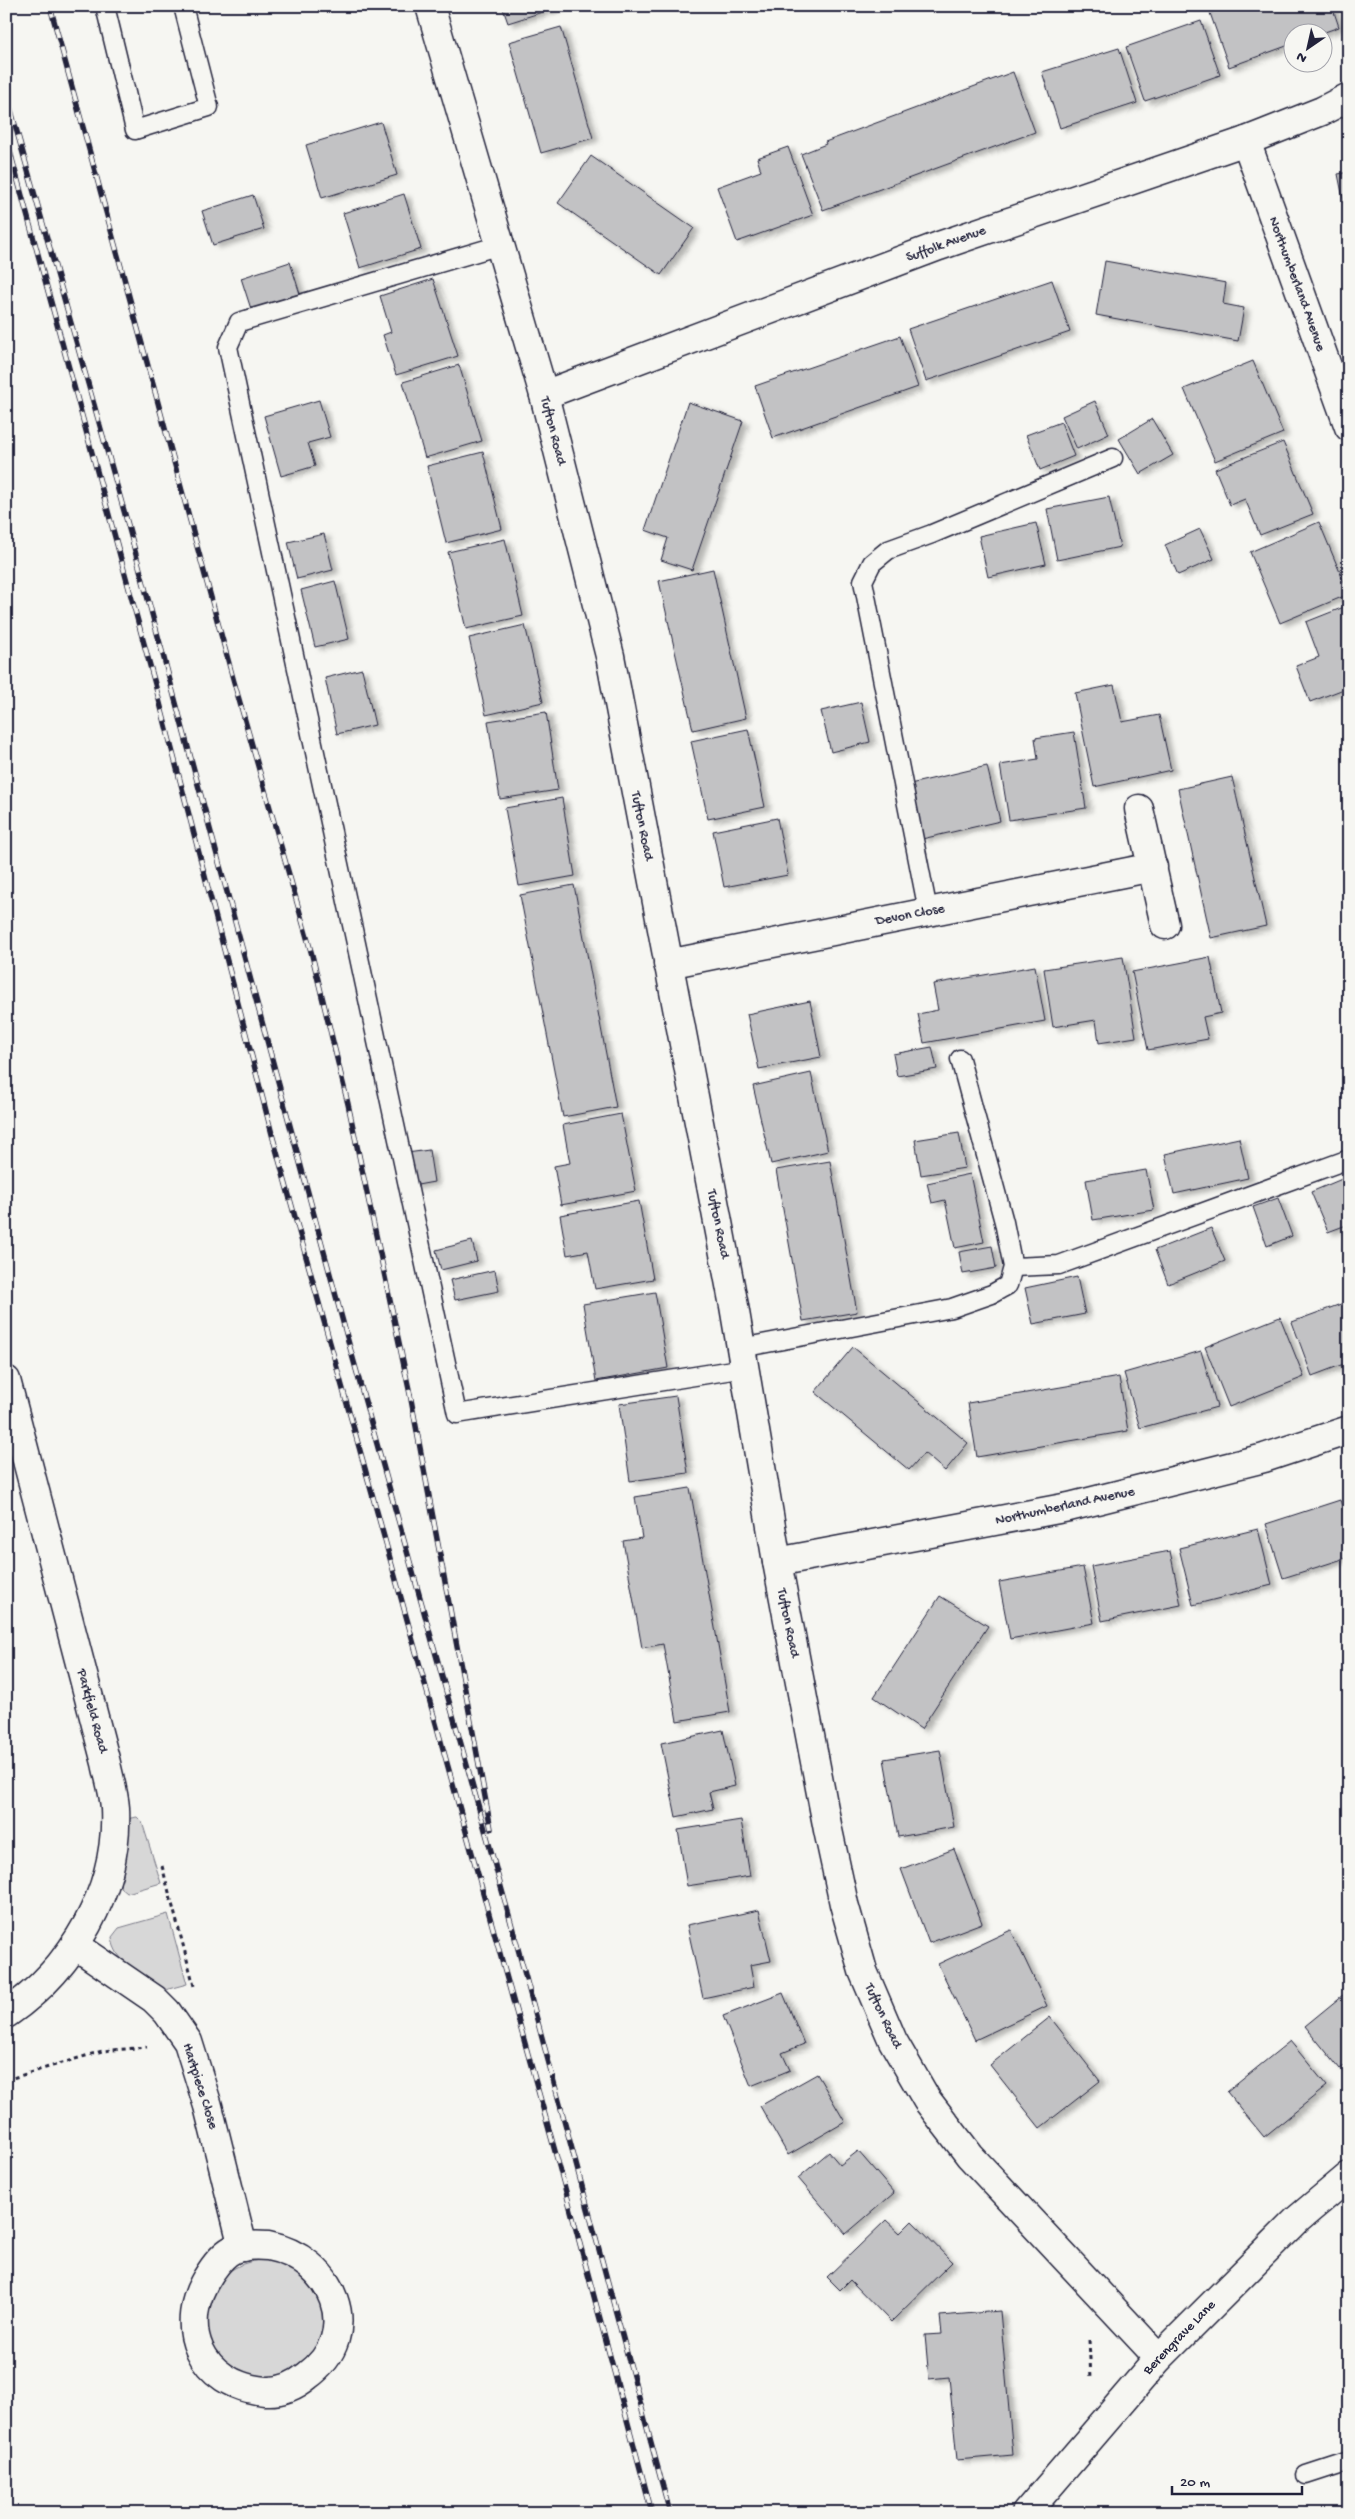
<svg xmlns="http://www.w3.org/2000/svg" width="1355" height="2519" font-family="'Gochi Hand',sans-serif">
	<style>
		.green { fill: #d7d7d7; stroke: #7c7c89 }
		.building { fill: #c2c2c4; stroke: #22223b; filter: url(#shadow) }
		.lines { fill: none; stroke-linecap: round; stroke-linejoin: round }
		.lane-casing { stroke: #22223b; stroke-width: 21 }
		.street-casing { stroke: #22223b; stroke-width: 31 }
		.secondary-casing { stroke: #22223b; stroke-width: 31 }
		.path { stroke: #22223b; stroke-width: 3; stroke-dasharray: 4 4; stroke-linecap: butt }
		.lane { stroke: #f6f6f2; stroke-width: 18 }
		.street { stroke: #f6f6f2; stroke-width: 28 }
		.secondary { stroke: #f6f6f2; stroke-width: 28 }
		.rail-casing { stroke: #22223b; stroke-width: 5.5 }
		.rail { stroke: #f6f6f2; stroke-width: 4; stroke-dasharray: 11; stroke-linecap: butt }
		.labels { text-anchor: middle; dominant-baseline: central; stroke-width: 4; stroke-linejoin: round; paint-order: stroke }
		.street-label { font-size: 14px; fill: #22223b; stroke: #f6f6f2 }
	</style>
	<defs>
		<filter id="shadow"><feDropShadow dx="5.5" dy="3" stdDeviation="2.5" flood-color="#0004"/></filter>
	</defs>
	<rect width="100%" height="100%" fill="#f6f6f2"/>
	<filter id="ink" filterUnits="userSpaceOnUse"><feTurbulence type="fractalNoise" baseFrequency=".02" numOctaves="2"/><feDisplacementMap in="SourceGraphic" scale="10" xChannelSelector="R" yChannelSelector="G"/><feConvolveMatrix kernelMatrix="1 2 1 2 8 2 1 2 1" color-interpolation-filters="sRGB"/></filter>
	<g filter="url(#ink)">
		<g class="green">
			<path d="M137,1817L142,1822L161,1883L127,1893L120,1887L128,1821L131,1818Z"/>
			<path d="M168,1914L187,1984L161,1991C143,1977 114,1962 112,1937L119,1928Z"/>
			<circle cx="264" cy="2319" r="59"/>
		</g>
		<g class="building">
			<path d="M502,6H561L508,23Z"/>
			<path d="M1230,6H1332L1339,27L1322,33L1292,32V44L1229,67L1210,13Z"/>
			<path d="M1201,21L1220,75L1145,101L1126,47Z"/>
			<path d="M561,27L593,138L541,153L509,42Z"/>
			<path d="M1119,48L1137,103L1060,128L1042,72Z"/>
			<path d="M1013,72L1035,132L823,210L801,154L826,144L825,142Z"/>
			<path d="M381,122L397,175L322,198L306,145Z"/>
			<path d="M788,147L813,215L737,242L717,187L761,171L757,158Z"/>
			<path d="M591,156L694,228L661,275L558,203Z"/>
			<path d="M1349,172V227L1338,174Z"/>
			<path d="M404,194L421,249L360,268L343,213Z"/>
			<path d="M253,195L264,229L213,245L202,211Z"/>
			<path d="M1105,261L1226,283L1223,304L1244,308L1238,341L1096,315Z"/>
			<path d="M290,262L300,294L251,309L241,278Z"/>
			<path d="M433,279L458,356L396,375L383,335L391,332L380,296Z"/>
			<path d="M1052,280L1070,332L926,381L908,329Z"/>
			<path d="M900,336L918,387L773,438L755,386Z"/>
			<path d="M1253,361L1283,433L1215,461L1184,389Z"/>
			<path d="M459,365L482,441L425,458L403,382Z"/>
			<path d="M319,400L330,437L308,443L315,466L281,476L264,416Z"/>
			<path d="M1095,401L1109,434L1077,449L1062,416Z"/>
			<path d="M688,402L743,421L692,570L661,560L668,538L645,530Z"/>
			<path d="M1152,419L1173,455L1140,474L1119,439Z"/>
			<path d="M1061,422L1074,456L1040,470L1026,435Z"/>
			<path d="M1283,442L1313,514L1260,535L1245,499L1230,505L1215,469Z"/>
			<path d="M483,452L502,529L446,543L427,466Z"/>
			<path d="M1109,497L1120,547L1057,560L1047,509Z"/>
			<path d="M1319,522L1349,594L1280,623L1250,552Z"/>
			<path d="M1036,523L1046,564L988,577L979,536Z"/>
			<path d="M1200,529L1214,559L1178,575L1165,545Z"/>
			<path d="M324,534L333,570L297,579L288,542Z"/>
			<path d="M505,539L523,616L466,629L448,552Z"/>
			<path d="M713,569L746,718L693,730L659,581Z"/>
			<path d="M335,581L349,639L315,647L301,590Z"/>
			<path d="M1349,605V687L1310,702L1296,666L1319,657L1306,622Z"/>
			<path d="M525,625L543,702L486,715L469,638Z"/>
			<path d="M362,669L375,725L337,734L325,678Z"/>
			<path d="M1114,685L1122,722L1159,715L1171,770L1094,787L1075,693Z"/>
			<path d="M861,702L870,742L831,752L821,711Z"/>
			<path d="M546,712L558,790L500,799L488,721Z"/>
			<path d="M748,729L765,807L708,819L691,741Z"/>
			<path d="M1074,732L1086,808L1009,820L1000,765L1038,759L1035,738Z"/>
			<path d="M987,766L1000,821L922,839L910,784Z"/>
			<path d="M1232,777L1266,926L1211,938L1178,789Z"/>
			<path d="M562,798L575,876L519,886L505,808Z"/>
			<path d="M777,818L788,875L724,887L713,831Z"/>
			<path d="M574,885L616,1107L563,1117L520,895Z"/>
			<path d="M1123,957L1136,1037L1099,1043L1096,1020L1053,1027L1044,969Z"/>
			<path d="M1210,957L1221,1013L1203,1017L1208,1039L1148,1050L1132,972Z"/>
			<path d="M1035,966L1045,1021L924,1043L918,1014L938,1010L933,984Z"/>
			<path d="M810,1001L821,1057L759,1069L747,1014Z"/>
			<path d="M932,1047L937,1069L897,1076L893,1054Z"/>
			<path d="M811,1073L828,1151L771,1164L753,1086Z"/>
			<path d="M621,1114L636,1191L561,1205L554,1166L570,1163L563,1125Z"/>
			<path d="M959,1133L965,1168L921,1175L915,1140Z"/>
			<path d="M1239,1138L1248,1178L1174,1194L1165,1154Z"/>
			<path d="M429,1150L434,1182L412,1186L407,1153Z"/>
			<path d="M830,1161L857,1312L803,1321L776,1170Z"/>
			<path d="M1146,1170L1154,1210L1093,1220L1086,1180Z"/>
			<path d="M970,1174L984,1242L955,1248L945,1200L932,1203L927,1183Z"/>
			<path d="M1349,1176V1224L1328,1232L1311,1192Z"/>
			<path d="M1278,1198L1292,1236L1267,1246L1253,1207Z"/>
			<path d="M639,1201L653,1279L595,1289L588,1251L567,1255L560,1215Z"/>
			<path d="M1211,1228L1225,1261L1168,1284L1155,1250Z"/>
			<path d="M472,1241L477,1261L441,1270L436,1250Z"/>
			<path d="M992,1246L996,1268L963,1274L959,1252Z"/>
			<path d="M495,1270L499,1291L455,1300L450,1280Z"/>
			<path d="M1077,1277L1085,1314L1033,1324L1025,1288Z"/>
			<path d="M655,1292L668,1368L596,1381L583,1304Z"/>
			<path d="M1349,1301V1362L1312,1376L1292,1322Z"/>
			<path d="M1280,1317L1304,1377L1229,1407L1205,1347Z"/>
			<path d="M853,1347L968,1443L945,1471L924,1453L909,1470L815,1392Z"/>
			<path d="M1201,1351L1217,1407L1140,1428L1124,1373Z"/>
			<path d="M1119,1377L1128,1431L977,1457L968,1403Z"/>
			<path d="M676,1396L688,1473L630,1481L619,1404Z"/>
			<path d="M690,1488L730,1712L677,1721L663,1644L642,1648L623,1541L642,1538L635,1497Z"/>
			<path d="M1340,1500L1349,1528V1557L1283,1578L1266,1524Z"/>
			<path d="M1258,1529L1272,1585L1193,1605L1179,1548Z"/>
			<path d="M1170,1551L1181,1605L1102,1621L1091,1566Z"/>
			<path d="M1083,1567L1094,1623L1010,1639L999,1582Z"/>
			<path d="M940,1596L988,1626L921,1729L874,1697Z"/>
			<path d="M723,1730L735,1786L709,1792L713,1809L676,1817L661,1743Z"/>
			<path d="M940,1750L954,1827L898,1837L884,1759Z"/>
			<path d="M741,1820L750,1876L687,1886L678,1830Z"/>
			<path d="M954,1849L982,1923L929,1943L901,1869Z"/>
			<path d="M759,1910L771,1961L750,1965L754,1987L703,1998L687,1925Z"/>
			<path d="M1011,1930L1047,2006L975,2040L938,1964Z"/>
			<path d="M1349,1990V2062L1340,2069L1305,2026Z"/>
			<path d="M783,1993L804,2044L782,2053L790,2070L751,2086L723,2016Z"/>
			<path d="M1050,2017L1100,2081L1040,2128L990,2065Z"/>
			<path d="M1290,2041L1327,2086L1264,2137L1227,2092Z"/>
			<path d="M817,2074L845,2122L788,2155L760,2106Z"/>
			<path d="M858,2151L894,2193L846,2234L798,2178L829,2152L840,2165Z"/>
			<path d="M886,2220L900,2233L912,2221L952,2262L891,2322L850,2280L840,2290L827,2277Z"/>
			<path d="M1000,2311L1013,2455L957,2460L949,2377L929,2379L925,2335L942,2334L940,2316Z"/>
		</g>
		<g class="lines">
			<g class="lane-casing">
				<g id="lane">
					<path d="M105,6L135,130L209,107L183,6"/>
					<path d="M500,245L239,322L228,347L457,1414L745,1368"/>
					<path d="M928,911L863,581L872,563L888,550L932,534L1113,458"/>
					<path d="M1013,1267L1059,1265L1349,1159"/>
					<path d="M741,1348L952,1308L992,1294L1008,1285L1013,1267L1004,1222L960,1059"/>
					<path d="M1306,2475L1349,2461"/>
				</g>
			</g>
			<g class="street-casing">
				<g id="street">
					<path d="M430,6L544,395L610,656L734,1306L777,1562L828,1830L844,1904L863,1971L893,2041L927,2100L970,2156L1159,2358"/>
					<path d="M1246,141L1349,427"/>
					<path d="M544,395L939,246L1246,141L1322,111L1349,97"/>
					<path d="M1139,809L1165,925"/>
					<path d="M668,964L1153,867"/>
					<path d="M6,1380L106,1763C109,1778 114,1793 115,1808C119,1890 73,1968 6,2014"/>
					<path d="M777,1562L1069,1507L1264,1458L1349,1430"/>
					<path d="M75,1945L154,1999L167,2012L188,2042L208,2106L243,2247"/>
					<path d="M268,2246C332,2258 366,2333 307,2376C295,2386 281,2392 265,2391C200,2385 174,2326 210,2273C216,2264 224,2253 234,2249C244,2245 257,2245 268,2246Z"/>
				</g>
			</g>
			<g class="secondary-casing">
				<path id="secondary" d="M1026,2513L1159,2358L1298,2219L1349,2176"/>
			</g>
			<g class="path">
				<path d="M162,1866L194,1986"/>
				<path d="M6,2080L102,2051L147,2047"/>
				<path d="M1089,2340L1091,2378"/>
			</g>
			<use href="#lane" class="lane"/>
			<use href="#street" class="street"/>
			<use href="#secondary" class="secondary"/>
			<g class="rail-casing">
				<g id="rail">
					<path d="M50,6L234,682L312,955L348,1104L410,1394L491,1829"/>
					<path d="M6,93L128,525L347,1337L510,1919L670,2513"/>
					<path d="M6,137L155,684L273,1138L558,2162L652,2513"/>
				</g>
			</g>
			<use href="#rail" class="rail"/>
		</g>
	</g>
	<g class="labels">
		<g class="street-label">
			<text transform="translate(946 244) rotate(-20)">Suffolk Avenue</text>
			<text transform="translate(1297 284) rotate(70)">Northumberland Avenue</text>
			<text transform="translate(553 431) rotate(76)">Tufton Road</text>
			<text transform="translate(642 826) rotate(79)">Tufton Road</text>
			<text transform="translate(910 915) rotate(-11)">Devon Close</text>
			<text transform="translate(718 1224) rotate(79)">Tufton Road</text>
			<text transform="translate(1065 1506) rotate(-12)">Northumberland Avenue</text>
			<text transform="translate(788 1623) rotate(79)">Tufton Road</text>
			<text transform="translate(92 1711) rotate(75)">Parkfield Road</text>
			<text transform="translate(883 2016) rotate(65)">Tufton Road</text>
			<text transform="translate(200 2086) rotate(72)">Hartpiece Close</text>
			<text transform="translate(1180 2338) rotate(-46)">Berengrave Lane</text>
		</g>
	</g>
	<rect width="1355" height="2519" fill="none" stroke="#f6f6f2" stroke-width="25"/>
	<rect x="12" y="12" width="1330" height="2494" fill="none" stroke="#22223b" stroke-width="2" filter="url(#ink)"/>
	<g transform="translate(1308 48) rotate(214)"><circle r="24" fill="#f6f6f2" stroke="#a1a1a9"/>
	<path d="M0-4L9 19L0 12L-9 19Z" fill="#22223b"/>
	<text y="-8" font-size="14" font-weight="bold" text-anchor="middle" fill="#22223b">N</text>
	</g>
	<path d="M1172 2486v8h130v-8" fill="none" stroke="#22223b" stroke-width="2.5"/>
	<text x="1180" y="2486" font-size="15" fill="#22223b" stroke="#f6f6f2" stroke-width="4" paint-order="stroke">20 m</text>
</svg>
